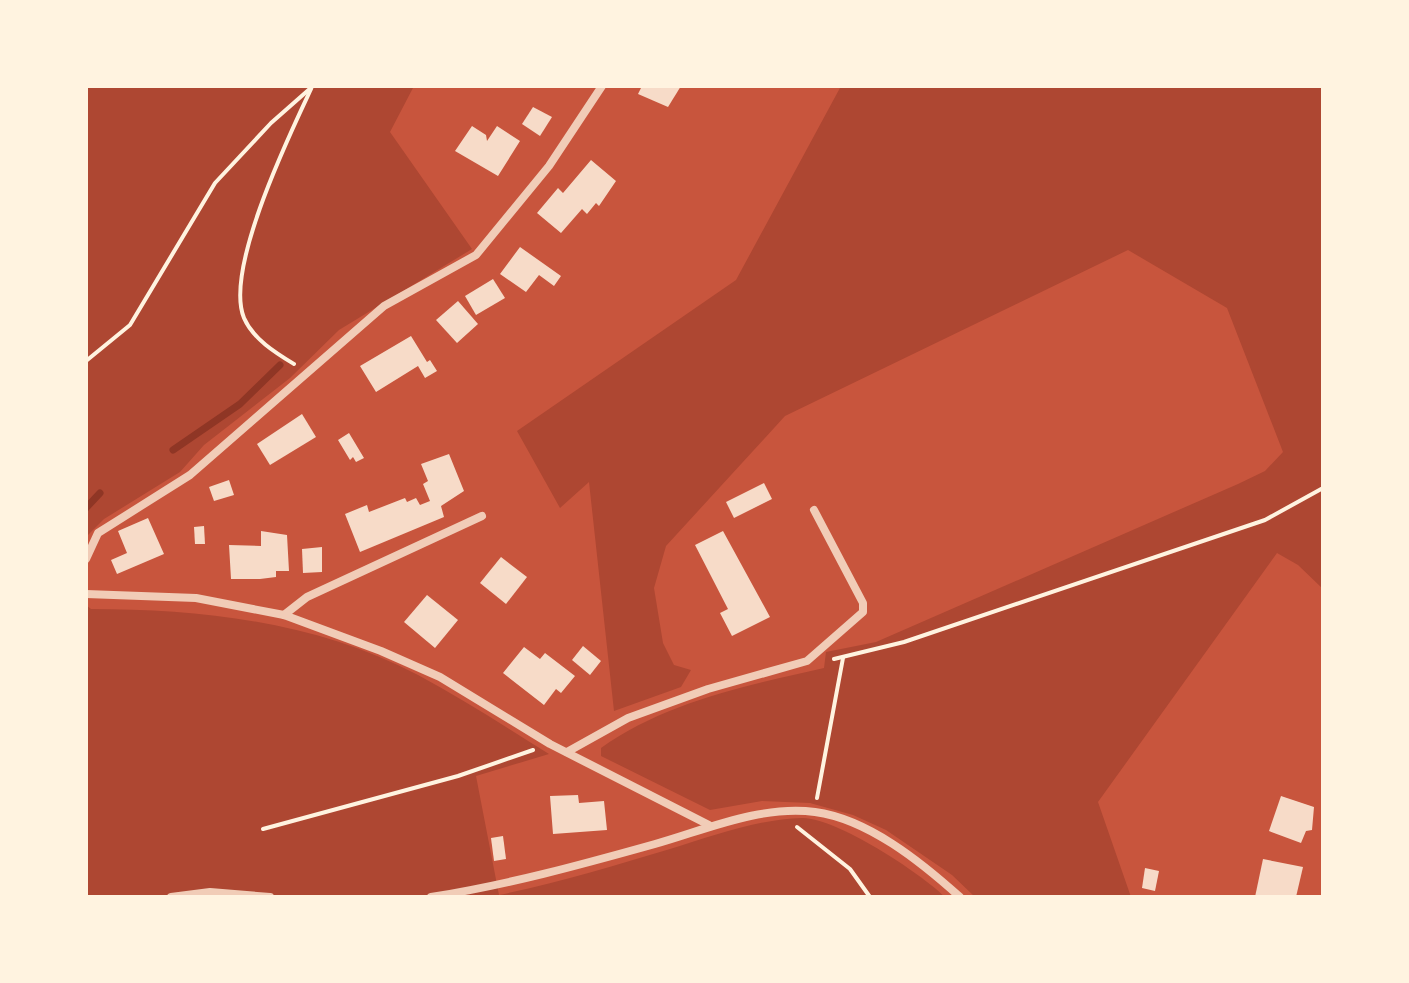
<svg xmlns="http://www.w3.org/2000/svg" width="1409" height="983" font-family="Helvetica,sans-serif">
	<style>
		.green { fill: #ae4732 }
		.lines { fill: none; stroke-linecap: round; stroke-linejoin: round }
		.stream { stroke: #8f3625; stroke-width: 7 }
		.building { fill: #f7dbc8 }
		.path { stroke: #fff3e0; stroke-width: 4 }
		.minor { stroke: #f1ccb7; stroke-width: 8 }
	</style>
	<rect width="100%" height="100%" fill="#c8553d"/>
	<g class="green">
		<path d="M86,86H414L390,132L472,249L339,330L290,378L204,445L180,472L104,519L86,537Z"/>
		<path d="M841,86H1323V589L1298,565L1277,553L1098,802L1131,897H975L952,875L886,830L853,815L810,803L762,801L710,810L601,756V748C665,702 748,685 824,668L826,652L876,642L1238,484L1265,471L1283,452L1227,308L1128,250L785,416L666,546L654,588L663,643L674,665L691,670L681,687L614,711L589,482L560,508L517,431L736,280Z"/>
		<path d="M86,605L91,609C203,609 317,622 418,675C463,699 506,727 549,754L476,776L499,895C557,883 613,866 670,849C712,836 758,819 802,818C835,817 921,873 945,897H86Z"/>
	</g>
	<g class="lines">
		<g class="stream">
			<path d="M173,450L240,404L280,365"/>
			<path d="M86,508L100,493"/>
		</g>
	</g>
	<g class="building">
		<path d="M642,86H681L668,107L638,94Z"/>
		<path d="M533,107L552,117L540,136L522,124Z"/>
		<path d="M472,126L486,135L487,141L497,126L520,141L498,176L455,151Z"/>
		<path d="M591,160L616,181L599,206L596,203L587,214L582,209L561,233L537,213L558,188L563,193Z"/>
		<path d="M520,247L561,276L554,286L539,275L526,292L500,274Z"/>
		<path d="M493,279L505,298L476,315L465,296Z"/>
		<path d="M458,301L478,324L457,343L436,320Z"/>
		<path d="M411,336L427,362L430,360L437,371L425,378L418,366L376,392L360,366Z"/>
		<path d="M302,414L316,437L270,465L257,444Z"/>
		<path d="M349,433L364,458L356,462L353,457L350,460L338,440Z"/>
		<path d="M449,454L464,491L441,506L444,517L360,552L345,514L367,505L369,512L405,498L407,502L416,498L420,505L430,501L423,484L428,481L421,464Z"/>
		<path d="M229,480L234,495L214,501L209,487Z"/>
		<path d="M764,483L772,499L734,518L726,502Z"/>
		<path d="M148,518L164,554L117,574L111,560L127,553L118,531Z"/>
		<path d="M204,526L205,544H195L194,527Z"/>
		<path d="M261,531L287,535L289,571H276V577L260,579H231L229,545L261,546Z"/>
		<path d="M723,531L770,617L732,636L720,613L728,609L695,545Z"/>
		<path d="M322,547V572L303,573L302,549Z"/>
		<path d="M501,557L527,577L506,604L480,583Z"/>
		<path d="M427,595L458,620L435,648L404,622Z"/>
		<path d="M583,646L601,661L590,675L572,660Z"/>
		<path d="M524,647L540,659L545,653L575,676L561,693L556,689L544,705L503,673Z"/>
		<path d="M578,795L579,803L604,801L607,830L553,834L550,796Z"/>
		<path d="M1281,796L1314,807L1312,830L1306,831L1301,843L1269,831Z"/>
		<path d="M503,836L506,859L494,861L491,838Z"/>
		<path d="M1263,859L1303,867L1296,897H1255Z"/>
		<path d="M1145,868L1159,871L1155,891L1142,888Z"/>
	</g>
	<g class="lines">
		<g class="path">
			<path d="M86,361L130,325L215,183L271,123L313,86"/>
			<path d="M294,364C276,353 253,339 244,318C224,270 289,136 311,89"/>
			<path d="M834,659L904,642L1265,520L1323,488"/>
			<path d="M817,798L843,658"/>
			<path d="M797,827L850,869L870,897"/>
			<path d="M263,829L458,776L533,750"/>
		</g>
		<g class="minor">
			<path d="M86,559L98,533L190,475L384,306L476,255L549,166L602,86"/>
			<path d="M86,594L196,598L284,615L381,651L440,677L550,744L709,825"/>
			<path d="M284,615L307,597L482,516"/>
			<path d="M567,752L628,718L708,689L807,661L863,612V603L814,510"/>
			<path d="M171,897L210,892L270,897"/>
			<path d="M431,897C507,885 580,865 655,844C705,830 760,805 815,812C868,819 921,862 960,897"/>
		</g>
	</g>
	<rect width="1409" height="983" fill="none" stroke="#fff3e0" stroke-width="176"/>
</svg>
